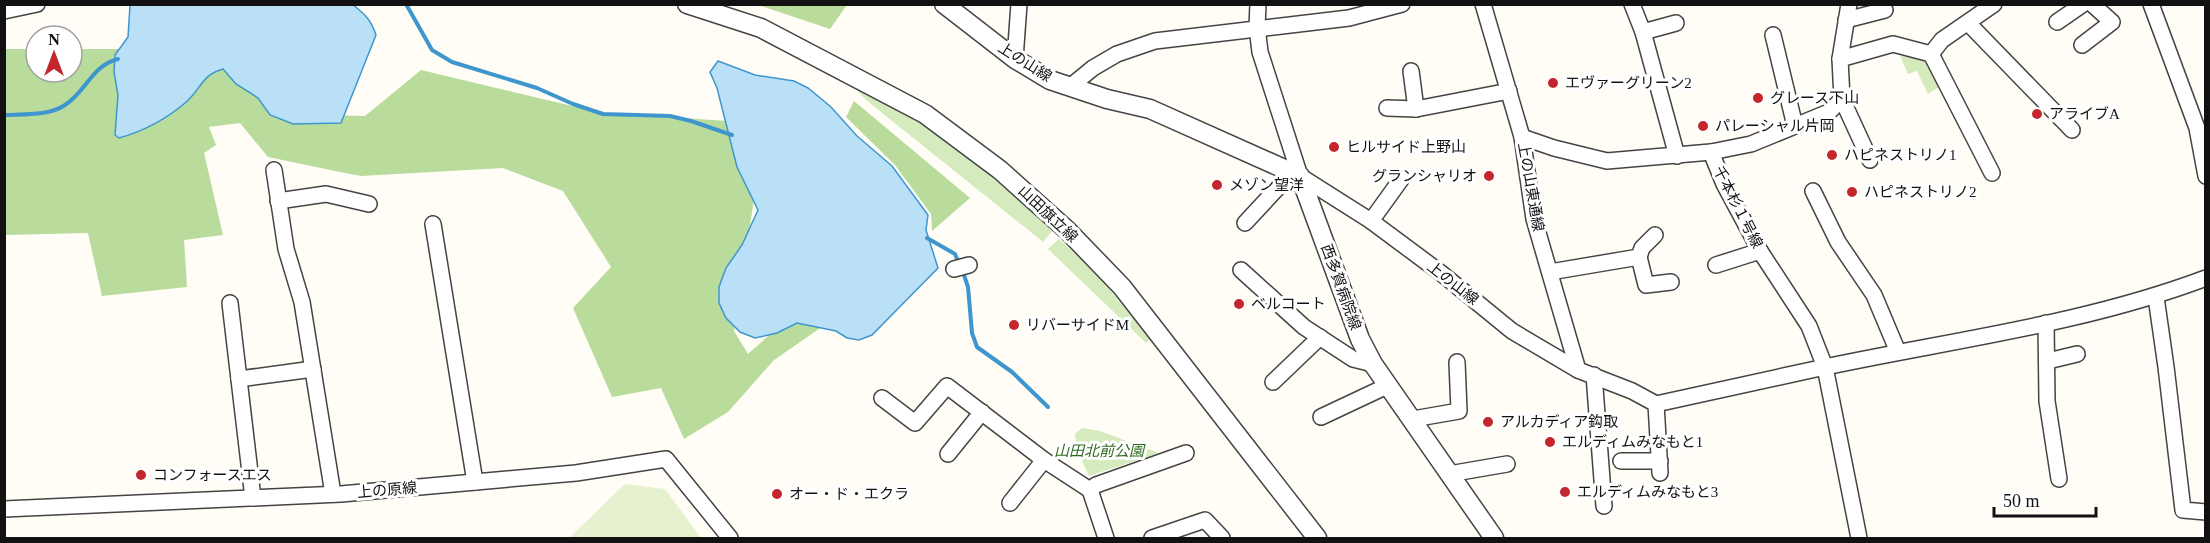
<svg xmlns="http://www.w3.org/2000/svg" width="2210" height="543" font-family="'Times New Roman','Noto Sans JP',serif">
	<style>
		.green { fill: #d5ebbd }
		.forest { fill: #b9dc9c }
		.pitch { fill: #e6f2cf }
		.water { fill: #b9e0f7; stroke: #3f96cf; stroke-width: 1.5 }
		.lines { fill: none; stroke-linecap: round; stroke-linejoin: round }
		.stream { stroke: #3f96cf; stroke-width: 4 }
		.minor-casing { stroke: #444; stroke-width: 18 }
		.tertiary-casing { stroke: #444; stroke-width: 21 }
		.minor { stroke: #fff; stroke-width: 15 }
		.tertiary { stroke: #fff; stroke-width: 18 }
		.poi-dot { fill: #c4262e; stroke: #fff; stroke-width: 2 }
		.labels { text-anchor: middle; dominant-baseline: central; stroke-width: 6; stroke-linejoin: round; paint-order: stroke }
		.street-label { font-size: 15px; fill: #111; stroke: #fff }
		.poi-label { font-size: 15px; fill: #111; stroke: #fff; text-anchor: start }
		.park-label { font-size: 15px; font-style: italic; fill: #2f6b1f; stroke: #fff }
	</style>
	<rect width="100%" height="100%" fill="#fffdf5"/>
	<g class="green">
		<path d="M1900,56L1924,59L1939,87L1928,94L1917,71L1908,74Z"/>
		<path d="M859,86L941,135L1029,206L1053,230L1043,242L866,100L857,90Z"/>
		<path d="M1059,239L1096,273L1150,339L1146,343L1048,249Z"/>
		<path d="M1082,428L1100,431L1159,453L1089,476C1082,462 1077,450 1075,434Z"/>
	</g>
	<g class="forest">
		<path d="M758,5H847L830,29Z"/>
		<path d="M4,49H36V72H72V49H139L214,54L286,114L365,116L421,70L602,113L744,122L756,186L734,331L748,354L803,305L829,322L774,360L728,412L684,439L661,388L612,397L573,308L611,267L563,191L503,168L361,176L335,171L268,157L240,123L209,127L216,145L204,153L223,235L184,240L187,287L102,296L88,233L5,235Z"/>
		<path d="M854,101L970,198L932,231L931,214L895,165L846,117Z"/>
	</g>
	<path class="pitch" d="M625,484L665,489L701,538H569Z"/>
	<g class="water">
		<path d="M130,5H353C365,14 371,20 376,35L341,123L293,124L270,115L258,98L236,84L223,69C201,75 201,90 185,103C165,120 144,131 119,138L115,135L118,95L114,72L115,55L128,37Z"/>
		<path d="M718,61L755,75L794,81L808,88L831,107L857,136L892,166L928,215L926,230L938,268L872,335L859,340L847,338L836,331L797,323L777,333L755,338L740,332L726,318L719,303V287L726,268L742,245L758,210L737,167L717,88L710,72Z"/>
	</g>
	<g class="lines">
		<g class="stream">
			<path d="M406,4L432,50L452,62L537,88L573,104L603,114L670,116L691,121L732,135"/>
			<path d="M4,115C24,114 49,116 65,105C87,91 91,66 118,59"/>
			<path d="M927,238L955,254L959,264"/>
			<path d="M963,272L968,287L972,333L977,347L1012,372L1048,407"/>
		</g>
		<g class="minor-casing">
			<g id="minor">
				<path d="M1258,4L1257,27L1260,52L1300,176"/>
				<path d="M1483,4L1522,137L1534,219L1578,370"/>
				<path d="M1632,4L1643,32L1677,156"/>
				<path d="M2151,4L2197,128L2206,176"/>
				<path d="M4,11L37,4"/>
				<path d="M1846,20L1885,10"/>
				<path d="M2057,22L2083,4"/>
				<path d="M1968,23L2072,130"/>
				<path d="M1643,32L1676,23"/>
				<path d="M1773,35L1795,126"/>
				<path d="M2082,45L2112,22L2092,4"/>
				<path d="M1931,54L1942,40L1994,4"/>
				<path d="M1015,59L1019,4"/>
				<path d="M1840,59L1849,4"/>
				<path d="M1411,71L1416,109"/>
				<path d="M1071,86L1093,68L1117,54L1155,41L1349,18L1402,4"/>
				<path d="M1842,99L1870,160"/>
				<path d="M1387,108L1416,109L1509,91"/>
				<path d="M1522,137L1554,148L1607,161L1711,152L1724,184L1760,251L1809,326L1825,367C1952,340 2084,324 2206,278"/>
				<path d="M1711,152L1751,144L1795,126L1829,112L1842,99L1840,59L1893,44L1931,54L1992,173"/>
				<path d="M274,170L286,249L302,302L333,494"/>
				<path d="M1300,176L1371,221L1441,273L1512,331L1578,370L1632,391L1656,404L1825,367L1859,538"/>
				<path d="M1813,191L1838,242L1874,295L1898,352"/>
				<path d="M278,201L326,194L369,204"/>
				<path d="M1371,221L1402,178"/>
				<path d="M1245,223L1284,181L1300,176"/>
				<path d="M433,224L475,482"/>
				<path d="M1639,257L1642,248L1655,235"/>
				<path d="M1716,265L1760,251"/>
				<path d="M954,269L969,265"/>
				<path d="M1241,270L1304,327L1353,359L1373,364"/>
				<path d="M1550,272L1639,257L1646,285L1671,282"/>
				<path d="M2156,297L2166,367L2183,510L2206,512"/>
				<path d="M230,303L253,498"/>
				<path d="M2046,323L2047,401L2059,479"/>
				<path d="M2048,361L2077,354"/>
				<path d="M1594,375L1604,506"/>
				<path d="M239,379L313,369"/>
				<path d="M1273,382L1320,337"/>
				<path d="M882,398L915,423L947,386L1044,460L1090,490L1106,538"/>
				<path d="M1656,404L1660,473"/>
				<path d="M1321,417L1389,385"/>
				<path d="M1413,419L1459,411L1457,362"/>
				<path d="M948,454L982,412"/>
				<path d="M1621,461H1660"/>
				<path d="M1449,474L1507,464"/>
				<path d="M1090,490L1096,485L1186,453"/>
				<path d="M1010,503L1044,460"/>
				<path d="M4,509L341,494L576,473L666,459L730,538"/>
				<path d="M1152,538L1205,520L1222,538"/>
			</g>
		</g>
		<g class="tertiary-casing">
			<g id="tertiary">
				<path d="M687,4L761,28L925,114L1000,170L1067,230L1122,287L1317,538"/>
				<path d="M944,4L1015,59L1050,80L1107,99L1150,109L1300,176L1360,339L1373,364L1494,538"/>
			</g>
		</g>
		<use href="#minor" class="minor"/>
		<use href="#tertiary" class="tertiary"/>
	</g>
	<g class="poi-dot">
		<circle cx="1553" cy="83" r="6"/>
		<circle cx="1758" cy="98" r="6"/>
		<circle cx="2037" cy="114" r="6"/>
		<circle cx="1703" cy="126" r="6"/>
		<circle cx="1334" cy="147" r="6"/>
		<circle cx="1832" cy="155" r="6"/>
		<circle cx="1489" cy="176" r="6"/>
		<circle cx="1217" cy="185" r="6"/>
		<circle cx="1852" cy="192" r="6"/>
		<circle cx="1239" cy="304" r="6"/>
		<circle cx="1014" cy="325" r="6"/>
		<circle cx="1488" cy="422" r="6"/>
		<circle cx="1550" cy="442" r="6"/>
		<circle cx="141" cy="475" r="6"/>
		<circle cx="1565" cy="492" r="6"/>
		<circle cx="777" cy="494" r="6"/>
	</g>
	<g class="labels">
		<g class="street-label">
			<text transform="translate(1025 62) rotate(32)">上の山線</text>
			<text transform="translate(1531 187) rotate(80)">上の山東通線</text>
			<text transform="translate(1738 207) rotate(63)">千本杉１号線</text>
			<text transform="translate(1048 214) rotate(43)">山田旗立線</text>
			<text transform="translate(1453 283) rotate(38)">上の山線</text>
			<text transform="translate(1341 287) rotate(70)">西多賀病院線</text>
			<text transform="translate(387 490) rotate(-5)">上の原線</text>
		</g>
		<g class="poi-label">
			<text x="1565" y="83">エヴァーグリーン2</text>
			<text x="1770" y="98">グレース下山</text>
			<text x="2049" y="114">アライブA</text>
			<text x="1715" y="126">パレーシャル片岡</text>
			<text x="1346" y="147">ヒルサイド上野山</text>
			<text x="1844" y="155">ハピネストリノ1</text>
			<text x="1477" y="176" text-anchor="end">グランシャリオ</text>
			<text x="1229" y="185">メゾン望洋</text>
			<text x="1864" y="192">ハピネストリノ2</text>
			<text x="1251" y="304">ベルコート</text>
			<text x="1026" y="325">リバーサイドM</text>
			<text x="1500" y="422">アルカディア鈎取</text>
			<text x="1562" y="442">エルディムみなもと1</text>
			<text x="153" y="475">コンフォースエス</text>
			<text x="1577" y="492">エルディムみなもと3</text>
			<text x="789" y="494">オー・ド・エクラ</text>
		</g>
		<g class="park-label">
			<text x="1099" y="451">山田北前公園</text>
		</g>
	</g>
	<rect width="2210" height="543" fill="none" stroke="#111111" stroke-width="12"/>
	<g transform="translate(54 54)"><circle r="28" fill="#ffffff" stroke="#a0a0a0" stroke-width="1.5"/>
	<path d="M0-4.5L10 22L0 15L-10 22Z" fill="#c4262e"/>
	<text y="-9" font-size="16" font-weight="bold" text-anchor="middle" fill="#111111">N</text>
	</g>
	<path d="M1994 507v9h102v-9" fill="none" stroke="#111111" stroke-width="3"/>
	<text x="2003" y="507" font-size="18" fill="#111111" stroke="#ffffff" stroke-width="4.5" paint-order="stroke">50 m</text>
</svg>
